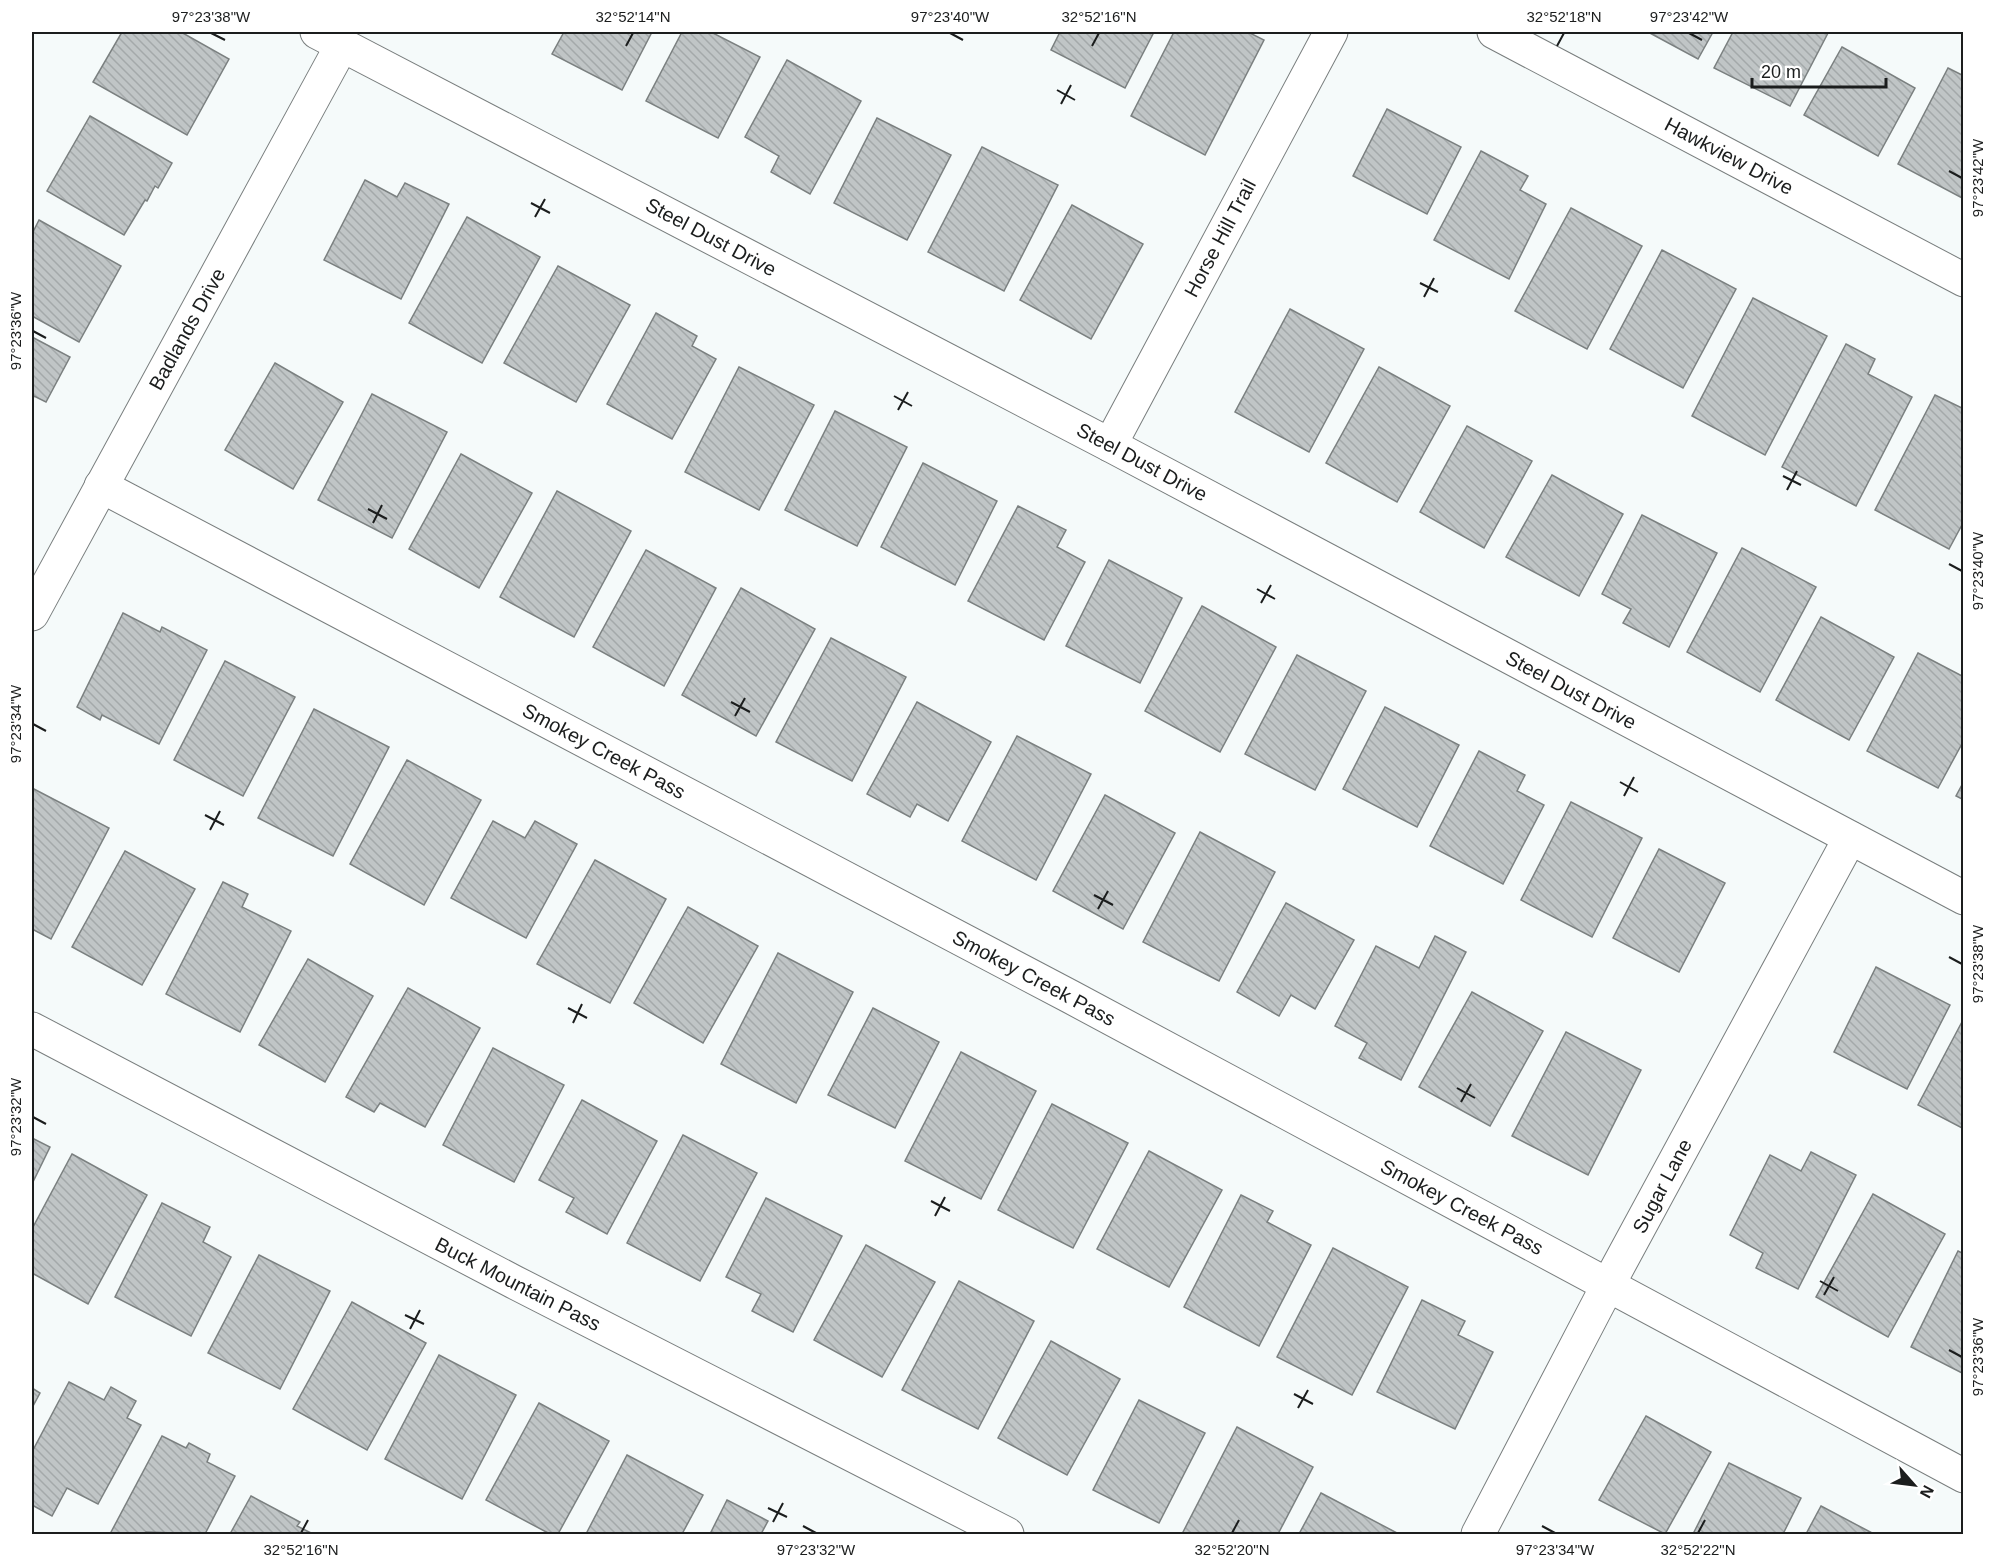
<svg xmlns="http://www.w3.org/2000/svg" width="1995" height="1566" font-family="Arial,sans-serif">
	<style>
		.building { fill: url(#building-back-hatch); stroke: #7b8080; stroke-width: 1.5 }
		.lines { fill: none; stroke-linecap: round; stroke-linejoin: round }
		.minor-casing { stroke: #797e7e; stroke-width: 35 }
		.minor { stroke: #fff; stroke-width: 33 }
		.ticks { fill: none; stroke: #1b1d1d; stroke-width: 2 }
		.labels { text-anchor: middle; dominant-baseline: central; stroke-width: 4.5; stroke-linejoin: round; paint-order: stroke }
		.street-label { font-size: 20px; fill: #1b1d1d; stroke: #fff }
		.neatline { fill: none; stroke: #1b1d1d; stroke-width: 2 }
		.ticks-label { font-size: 15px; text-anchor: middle; fill: #1b1d1d }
	</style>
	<defs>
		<pattern id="building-back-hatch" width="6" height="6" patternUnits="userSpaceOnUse" patternTransform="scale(1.5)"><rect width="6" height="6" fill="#c0c5c6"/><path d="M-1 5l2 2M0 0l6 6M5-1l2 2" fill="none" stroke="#a4a9aa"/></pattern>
	</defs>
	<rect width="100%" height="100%" fill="#f5fafa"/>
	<g class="building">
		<path d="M122,32H181L229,59L187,135L93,82Z"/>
		<path d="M564,32H652L622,90L552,54Z"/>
		<path d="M682,32H711L760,57L718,138L646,101Z"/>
		<path d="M1060,32H1154L1125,88L1051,50Z"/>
		<path d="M1174,32H1248L1264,40L1205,155L1131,116Z"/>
		<path d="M1648,32H1713L1698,59Z"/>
		<path d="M1733,32H1824L1828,33L1790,106L1714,68Z"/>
		<path d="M1842,47L1915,88L1878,156L1804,115Z"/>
		<path d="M787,60L861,101L810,194L771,172L779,156L745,137Z"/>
		<path d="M1948,68L1964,76V199L1898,164Z"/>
		<path d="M1387,109L1461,147L1427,214L1353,176Z"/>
		<path d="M90,116L172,163L158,188L155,186L147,201L145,200L124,235L47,191Z"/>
		<path d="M877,118L951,155L907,240L834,203Z"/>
		<path d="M982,147L1058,185L1004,291L928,252Z"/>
		<path d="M1481,151L1528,176L1520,190L1546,204L1509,279L1434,240Z"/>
		<path d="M365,180L397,197L405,183L449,204L401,299L324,260Z"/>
		<path d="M1072,205L1143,244L1091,339L1020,300Z"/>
		<path d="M1571,208L1642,246L1587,349L1515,311Z"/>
		<path d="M467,217L540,257L482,363L409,323Z"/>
		<path d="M39,220L121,266L79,342L32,316V234Z"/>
		<path d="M1662,250L1736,289L1683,388L1610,349Z"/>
		<path d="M558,266L630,305L576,402L504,363Z"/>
		<path d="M1753,298L1827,336L1765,455L1692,416Z"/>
		<path d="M1290,309L1364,349L1309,452L1235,412Z"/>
		<path d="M656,313L697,336L692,346L716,359L672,439L607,404Z"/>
		<path d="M32,337L70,357L46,402L34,396L32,401Z"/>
		<path d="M1846,344L1875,359L1868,374L1912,397L1856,506L1782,467Z"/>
		<path d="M275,363L343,402L293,489L225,450Z"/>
		<path d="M739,367L814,405L759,510L685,472Z"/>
		<path d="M1379,367L1450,406L1397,502L1326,463Z"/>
		<path d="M372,394L447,432L392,538L318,500Z"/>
		<path d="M1935,395L1964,409V521L1949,549L1875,510Z"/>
		<path d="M835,411L907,447L857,546L785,510Z"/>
		<path d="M1467,426L1532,461L1484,548L1420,512Z"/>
		<path d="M461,454L532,493L479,588L409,549Z"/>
		<path d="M923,463L997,501L955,585L881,547Z"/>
		<path d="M1552,475L1623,514L1579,596L1506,557Z"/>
		<path d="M557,491L631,531L574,637L500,597Z"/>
		<path d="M1018,506L1066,530L1057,547L1085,562L1044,640L968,601Z"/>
		<path d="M1642,515L1717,553L1669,647L1623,623L1631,609L1602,594Z"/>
		<path d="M1742,548L1816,587L1760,692L1687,652Z"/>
		<path d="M646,550L716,588L664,686L593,647Z"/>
		<path d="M1109,560L1182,598L1140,683L1066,646Z"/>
		<path d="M741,588L815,629L756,736L682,695Z"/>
		<path d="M1202,606L1276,647L1220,752L1145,711Z"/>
		<path d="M123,613L160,632L162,627L207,650L159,744L102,715L100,720L77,707Z"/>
		<path d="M1821,617L1894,657L1849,740L1776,700Z"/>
		<path d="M831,638L906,677L852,781L776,742Z"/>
		<path d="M1918,653L1964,677V740L1938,788L1867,751Z"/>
		<path d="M1297,655L1366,691L1315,790L1245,754Z"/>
		<path d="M225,661L295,697L243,796L174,760Z"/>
		<path d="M917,702L991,742L948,821L917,804L910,817L867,794Z"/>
		<path d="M1385,707L1459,745L1417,827L1343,789Z"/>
		<path d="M314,709L389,747L333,856L258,818Z"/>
		<path d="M1017,736L1091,774L1036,880L962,841Z"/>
		<path d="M1479,751L1525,775L1517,791L1544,805L1503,884L1430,846Z"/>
		<path d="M407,760L481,800L424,905L350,864Z"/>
		<path d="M1964,781V800L1956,796Z"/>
		<path d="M32,788L109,828L51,939L32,929Z"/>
		<path d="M1105,795L1175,833L1123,929L1053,891Z"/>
		<path d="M1571,802L1642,838L1592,937L1521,900Z"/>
		<path d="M493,821L525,838L535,821L577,844L526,938L451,898Z"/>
		<path d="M1200,832L1275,872L1219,981L1143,942Z"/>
		<path d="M1659,849L1725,883L1679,972L1613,938Z"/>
		<path d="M125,851L195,889L142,985L72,947Z"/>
		<path d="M595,860L666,899L610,1003L537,964Z"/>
		<path d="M223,882L248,894L242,907L291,931L240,1032L166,994Z"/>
		<path d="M1286,903L1354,940L1315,1009L1291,995L1279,1016L1237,992Z"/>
		<path d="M688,907L758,946L703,1043L634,1003Z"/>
		<path d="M1435,936L1466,952L1401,1080L1359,1058L1367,1043L1335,1026L1376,946L1419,968Z"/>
		<path d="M778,953L853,992L796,1103L721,1064Z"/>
		<path d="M308,959L373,996L325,1082L259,1045Z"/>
		<path d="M1876,967L1950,1005L1907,1089L1834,1052Z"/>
		<path d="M408,988L480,1028L425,1127L380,1103L374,1112L346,1097Z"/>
		<path d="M1472,992L1543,1031L1490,1126L1419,1087Z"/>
		<path d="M873,1008L939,1042L895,1128L828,1095Z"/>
		<path d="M1964,1018V1129L1918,1105Z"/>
		<path d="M1566,1032L1641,1070L1588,1175L1512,1136Z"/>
		<path d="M493,1048L564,1085L514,1182L443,1145Z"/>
		<path d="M961,1052L1036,1091L981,1199L905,1161Z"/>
		<path d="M582,1100L657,1141L607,1234L566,1212L574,1198L539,1180Z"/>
		<path d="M1052,1104L1128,1143L1073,1248L998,1210Z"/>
		<path d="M683,1135L757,1173L700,1281L627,1243Z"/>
		<path d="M32,1138L50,1147L32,1184Z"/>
		<path d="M1149,1151L1222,1190L1169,1287L1097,1249Z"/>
		<path d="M1811,1152L1856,1175L1798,1289L1756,1268L1763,1253L1730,1235L1770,1155L1801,1171Z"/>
		<path d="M72,1154L147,1195L88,1304L32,1273V1229Z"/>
		<path d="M1873,1194L1945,1234L1888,1337L1816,1297Z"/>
		<path d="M1241,1195L1273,1211L1267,1222L1311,1245L1259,1346L1184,1307Z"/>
		<path d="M766,1198L842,1236L793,1332L752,1311L761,1294L726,1277Z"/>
		<path d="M162,1203L210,1227L203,1242L231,1257L191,1336L115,1297Z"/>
		<path d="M866,1245L935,1282L882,1377L814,1340Z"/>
		<path d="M1333,1248L1408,1287L1352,1395L1277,1357Z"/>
		<path d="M1958,1251L1964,1254V1374L1911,1347Z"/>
		<path d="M259,1255L330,1291L280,1389L208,1353Z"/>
		<path d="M959,1281L1034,1321L978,1429L902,1390Z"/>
		<path d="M1422,1300L1465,1321L1458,1335L1493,1352L1455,1429L1377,1392Z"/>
		<path d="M352,1302L426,1343L367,1450L293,1409Z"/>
		<path d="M1051,1341L1120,1379L1067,1475L998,1438Z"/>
		<path d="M439,1355L516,1395L462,1499L385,1459Z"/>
		<path d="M69,1382L104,1400L111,1387L136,1401L127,1418L141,1425L98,1504L67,1488L52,1516L32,1505V1452Z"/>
		<path d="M32,1388L40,1393L32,1408Z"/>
		<path d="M1139,1400L1205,1433L1159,1523L1093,1490Z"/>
		<path d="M539,1403L609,1441L558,1534H550L486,1500Z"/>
		<path d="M1646,1416L1711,1452L1665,1534L1599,1500Z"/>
		<path d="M1237,1427L1313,1467L1278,1534H1182Z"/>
		<path d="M162,1436L186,1448L189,1443L210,1454L207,1462L235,1476L205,1534L146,1532L144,1534H110Z"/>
		<path d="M627,1455L703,1495L682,1534H586Z"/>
		<path d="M1729,1463L1801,1498L1783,1534H1693Z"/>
		<path d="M1321,1493L1397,1533L1396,1534H1299Z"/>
		<path d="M251,1496L300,1522L297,1526L313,1534H230Z"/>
		<path d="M727,1500L768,1521L761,1534H710Z"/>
		<path d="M1821,1506L1874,1534H1806Z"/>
	</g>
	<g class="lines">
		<g class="minor-casing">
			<g id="minor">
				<path d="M317,32L1110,445L1964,898"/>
				<path d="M1494,32L1964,280"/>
				<path d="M1110,445L1331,32"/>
				<path d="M101,486L1071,997L1964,1476"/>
				<path d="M32,614L342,45"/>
				<path d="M32,1029L514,1282L1007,1534"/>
				<path d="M1478,1534L1608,1285L1850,838"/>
			</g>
		</g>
		<use href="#minor" class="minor"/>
	</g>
	<path class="ticks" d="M211,33L225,40M950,33L963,40M1689,33L1702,40M626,46L633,33M1092,46L1099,33M1557,46L1564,33M1057,90L1075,100M1061,104L1071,85M1949,171L1962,178M531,203L550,213M535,217L545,199M1420,283L1438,292M1424,297L1434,278M33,331L46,338M894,396L912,406M898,410L908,392M1783,476L1801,485M1787,490L1797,471M368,509L387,519M373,523L382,505M1949,564L1962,571M1257,589L1275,599M1261,603L1271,585M731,702L750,712M735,716L745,698M33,724L46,731M1620,782L1638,792M1624,796L1634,777M205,815L224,825M210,830L220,811M1094,895L1113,905M1098,909L1108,891M1949,957L1962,964M568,1008L587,1018M573,1023L582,1004M1457,1088L1475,1098M1461,1102L1471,1084M33,1117L46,1124M931,1201L950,1211M935,1216L945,1197M1820,1281L1838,1291M1824,1295L1834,1277M405,1315L424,1324M410,1329L420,1310M1949,1350L1962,1357M1294,1394L1313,1404M1298,1408L1308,1390M768,1508L787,1517M773,1522L783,1503M803,1526L816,1533M1542,1526L1555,1533M301,1533L308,1520M1232,1533L1239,1520M1698,1533L1705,1520"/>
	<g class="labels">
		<g class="street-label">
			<text transform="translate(1729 156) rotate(28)">Hawkview Drive</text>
			<text transform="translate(711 237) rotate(28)">Steel Dust Drive</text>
			<text transform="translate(1220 238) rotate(-62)">Horse Hill Trail</text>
			<text transform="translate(187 329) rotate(-61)">Badlands Drive</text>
			<text transform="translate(1142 462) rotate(28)">Steel Dust Drive</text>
			<text transform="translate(1571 690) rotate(28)">Steel Dust Drive</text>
			<text transform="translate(604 751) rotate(28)">Smokey Creek Pass</text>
			<text transform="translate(1034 978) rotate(28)">Smokey Creek Pass</text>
			<text transform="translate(1662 1186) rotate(-62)">Sugar Lane</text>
			<text transform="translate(1462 1207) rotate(28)">Smokey Creek Pass</text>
			<text transform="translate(518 1284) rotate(27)">Buck Mountain Pass</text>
		</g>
	</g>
	<rect width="1995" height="1566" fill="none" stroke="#ffffff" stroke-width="66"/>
	<g transform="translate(1914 1485) rotate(118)" stroke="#ffffff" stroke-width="4.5" paint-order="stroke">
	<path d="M0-4.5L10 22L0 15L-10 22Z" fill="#1b1d1d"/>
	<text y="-9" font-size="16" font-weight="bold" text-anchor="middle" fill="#1b1d1d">N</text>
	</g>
	<path d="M1752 78v9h134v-9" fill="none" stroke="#1b1d1d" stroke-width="3"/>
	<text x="1761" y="78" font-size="18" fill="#1b1d1d" stroke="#ffffff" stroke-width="4.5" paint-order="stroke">20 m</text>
	<rect x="33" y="33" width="1929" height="1500" class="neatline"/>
	<g class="ticks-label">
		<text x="211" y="22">97°23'38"W</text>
		<text x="633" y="22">32°52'14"N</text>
		<text x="950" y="22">97°23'40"W</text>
		<text x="1099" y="22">32°52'16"N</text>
		<text x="1564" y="22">32°52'18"N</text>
		<text x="1689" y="22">97°23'42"W</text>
		<text transform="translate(1978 178) rotate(-90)" y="5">97°23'42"W</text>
		<text transform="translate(16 331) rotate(-90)" y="5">97°23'36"W</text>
		<text transform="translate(1978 571) rotate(-90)" y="5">97°23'40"W</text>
		<text transform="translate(16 724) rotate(-90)" y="5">97°23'34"W</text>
		<text transform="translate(1978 964) rotate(-90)" y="5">97°23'38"W</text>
		<text transform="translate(16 1117) rotate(-90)" y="5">97°23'32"W</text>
		<text transform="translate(1978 1357) rotate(-90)" y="5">97°23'36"W</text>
		<text x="301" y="1555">32°52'16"N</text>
		<text x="816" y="1555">97°23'32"W</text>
		<text x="1232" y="1555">32°52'20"N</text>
		<text x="1555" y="1555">97°23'34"W</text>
		<text x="1698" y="1555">32°52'22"N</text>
	</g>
</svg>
